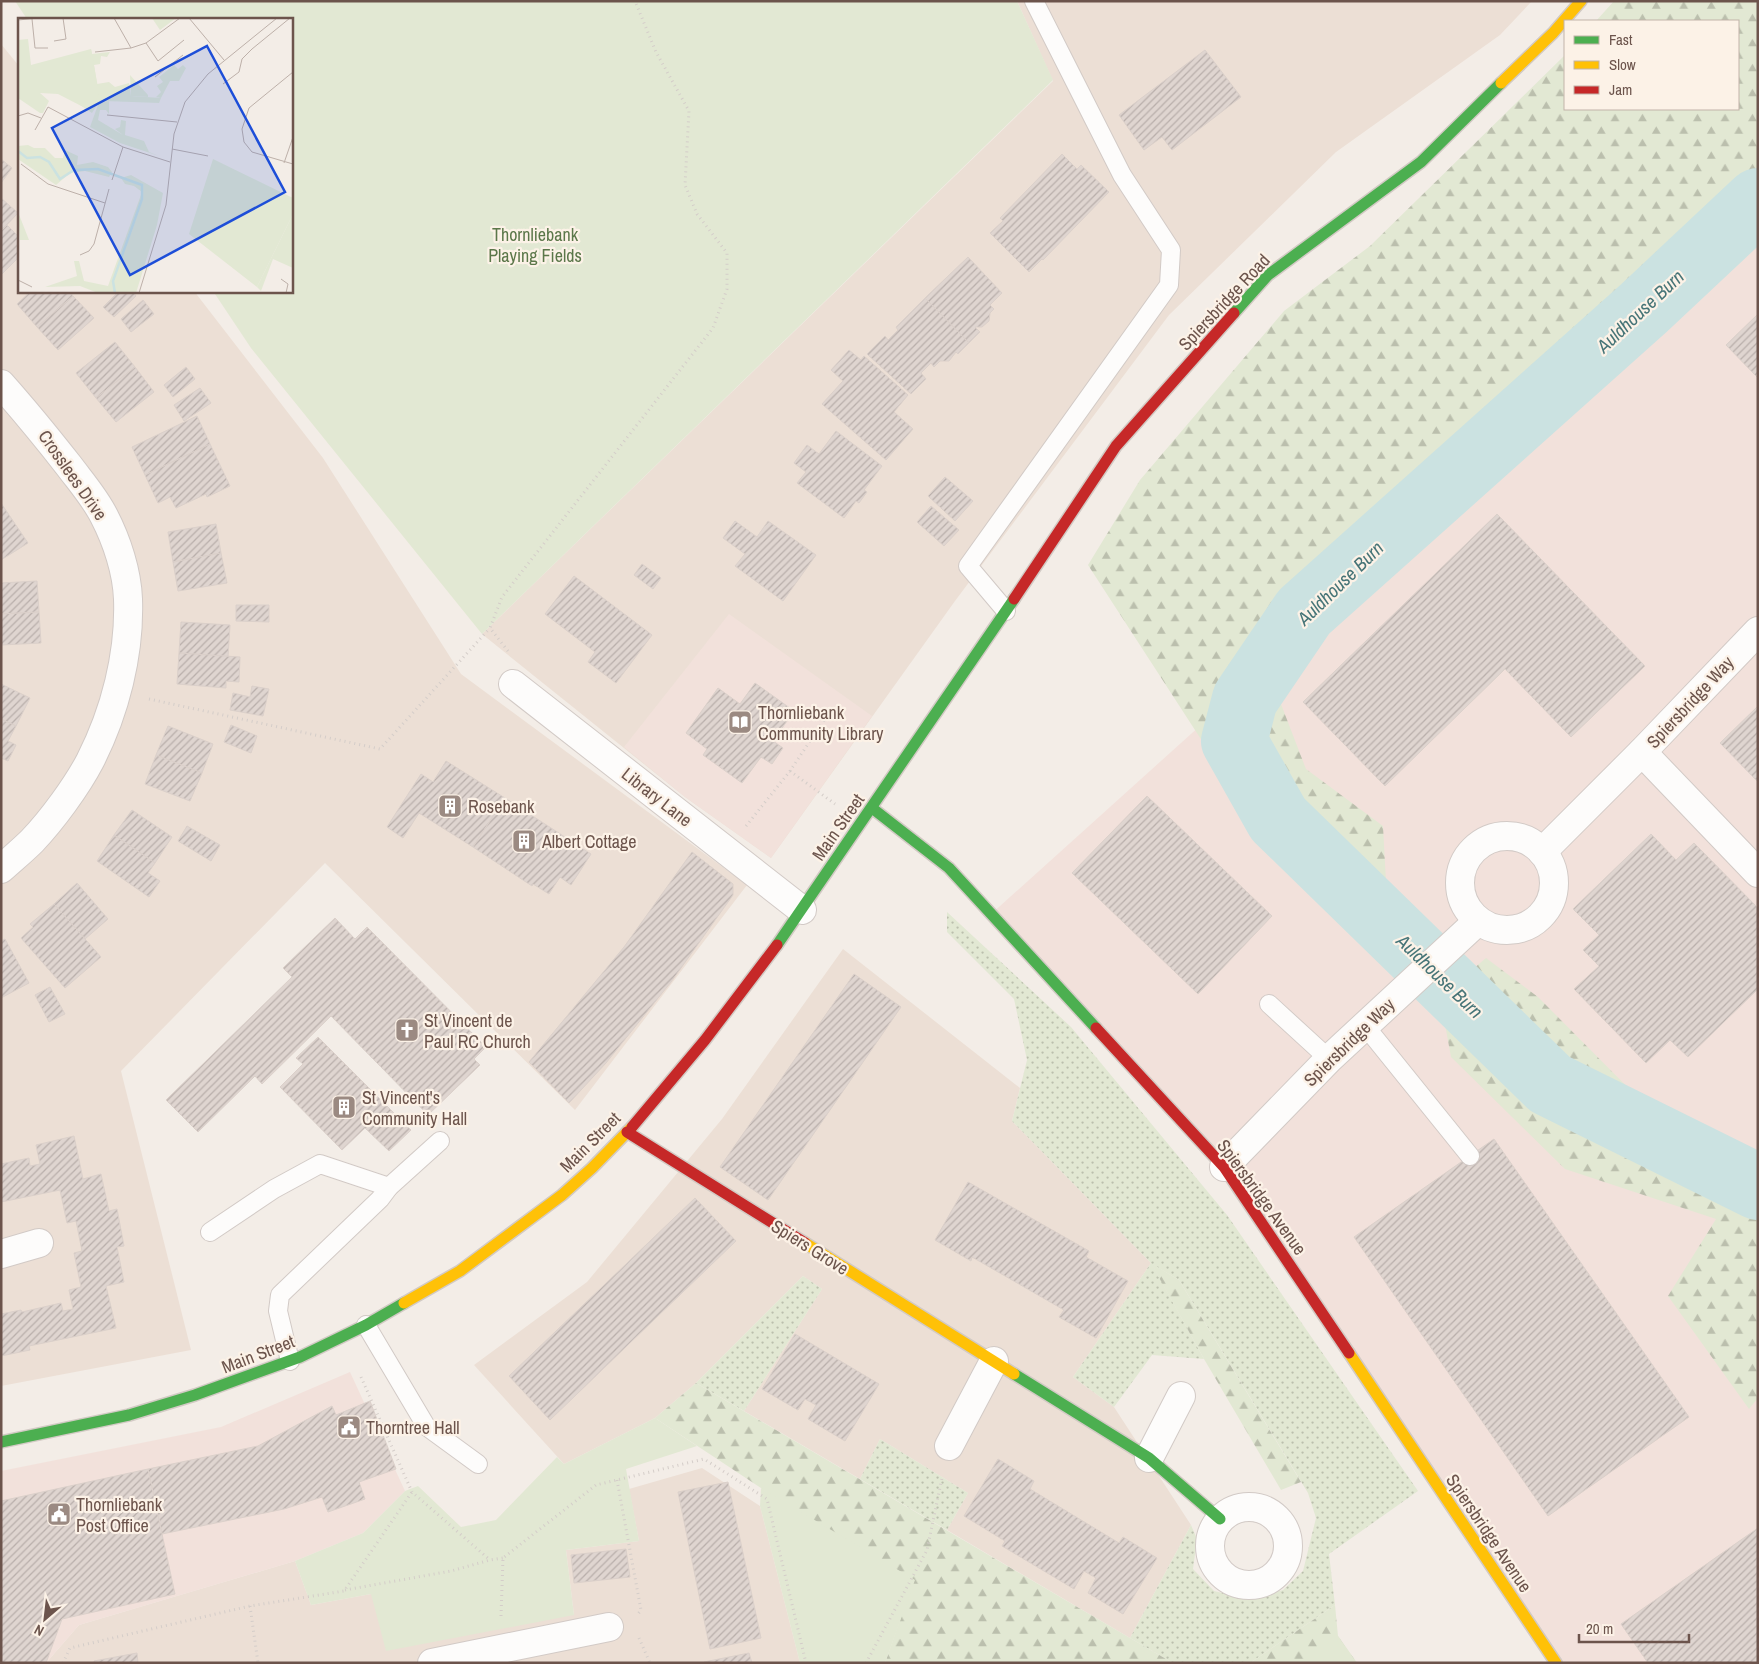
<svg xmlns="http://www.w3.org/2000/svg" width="1759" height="1664" font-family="'Archivo Narrow',sans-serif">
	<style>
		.residential { fill: #ecdfd5 }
		.commercial { fill: #f2e1db }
		.grass { fill: url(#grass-dots) }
		.forest { fill: url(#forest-firs) }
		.green { fill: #e2e8d3 }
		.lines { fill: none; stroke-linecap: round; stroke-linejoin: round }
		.river { stroke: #cbe2e1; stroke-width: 66 }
		.building { fill: url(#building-hatch); stroke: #dbd0ca }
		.lane-casing { stroke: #d2cac6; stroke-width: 20 }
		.street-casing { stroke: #d2cac6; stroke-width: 30 }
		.fast-casing { stroke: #d2cac4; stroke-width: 14 }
		.slow-casing { stroke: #d2cac4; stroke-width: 14 }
		.jam-casing { stroke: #d2cac4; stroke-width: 14 }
		.path { stroke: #d4cdc9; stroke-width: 3; stroke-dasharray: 1 4; stroke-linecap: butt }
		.lane { stroke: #fdfcfb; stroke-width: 18 }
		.street { stroke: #fdfcfb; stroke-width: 28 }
		.fast { stroke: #4caf50; stroke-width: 11 }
		.slow { stroke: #ffc107; stroke-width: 11 }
		.jam { stroke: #c62828; stroke-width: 11 }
		.labels { text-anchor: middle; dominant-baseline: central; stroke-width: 4.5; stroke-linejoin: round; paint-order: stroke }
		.park-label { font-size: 18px; fill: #5b7749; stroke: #fcf2e7 }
		.street-label { font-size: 18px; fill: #6c544c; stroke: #fcf2e7 }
		.poi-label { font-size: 18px; fill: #6c544c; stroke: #fcf2e7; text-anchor: start }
		.water-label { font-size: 19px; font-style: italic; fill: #467477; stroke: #fcf2e7 }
		.inset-river { fill: none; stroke: #cbe2e1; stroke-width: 2.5 }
		.inset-road { fill: none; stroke: #bdb0a9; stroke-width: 1 }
		.view { fill: #1d4ed8; fill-opacity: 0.15; stroke: #1d4ed8; stroke-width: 2.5 }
		.inset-edge { fill: none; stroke: #6c544c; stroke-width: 2.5 }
	</style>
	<defs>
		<pattern id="grass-dots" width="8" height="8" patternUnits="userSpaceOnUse" patternTransform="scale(1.25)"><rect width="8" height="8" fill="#e2e8d3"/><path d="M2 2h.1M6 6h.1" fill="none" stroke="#bbbfad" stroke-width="1.8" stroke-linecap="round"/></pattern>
		<pattern id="forest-firs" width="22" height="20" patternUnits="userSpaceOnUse" patternTransform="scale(1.25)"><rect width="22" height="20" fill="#e2e8d3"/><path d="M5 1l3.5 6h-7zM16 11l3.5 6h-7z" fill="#bbbfad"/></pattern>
		<pattern id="building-hatch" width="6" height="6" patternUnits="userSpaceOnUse" patternTransform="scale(1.25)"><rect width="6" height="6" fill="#dfd5d0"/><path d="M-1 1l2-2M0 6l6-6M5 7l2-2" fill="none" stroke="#b9afab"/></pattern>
	</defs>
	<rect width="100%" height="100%" fill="#f3ede7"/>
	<g class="residential">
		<path d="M1017,1H1532L1500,35L1336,152L1169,315L955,601L771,858L685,797L482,634L1053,81Z"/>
		<path d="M1,44L19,66V291H194L323,458L461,674L747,885L575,1110L325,863L121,1071L191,1350L1,1386Z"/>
		<path d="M843,949L1020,1088L1012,1121L1151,1263L1073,1377L1114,1407L1191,1525L1130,1638L947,1530L968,1493L880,1439L860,1479L744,1411L822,1289L803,1276L696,1383L655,1418L564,1464L474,1365L587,1282L722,1119Z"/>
		<path d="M702,1468L760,1506L800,1663H46L79,1625L295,1561L311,1605L371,1594L574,1615L566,1550L639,1541L629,1489Z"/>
	</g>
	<g class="commercial">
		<path d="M1758,223V1663H1560L1222,1162L989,916Z"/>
		<path d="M729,614L872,716L771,858L685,797L624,747Z"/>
		<path d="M350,1372L405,1491L363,1533L295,1561L79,1625L46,1663H1V1471L221,1427Z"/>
	</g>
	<g class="grass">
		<path d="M947,912L1071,1027L1227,1215L1418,1491L1329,1554L1335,1605L1250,1663H1173L1130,1638L1191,1525L1197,1539L1193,1569L1214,1591L1248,1599L1283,1590L1303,1571L1316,1518L1308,1493L1179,1280L1152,1264L1204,1359L1152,1355L1114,1407L1073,1377L1151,1263L1012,1121L1027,1060L1014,999L947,932Z"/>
		<path d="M803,1276L822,1289L744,1411L696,1383Z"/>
		<path d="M880,1439L968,1493L947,1530L860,1479Z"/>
	</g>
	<g class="forest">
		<path d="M1614,1H1758V226L1269,673L1306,769L1383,826L1387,900L1289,875L1088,565L1140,480L1284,311L1370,246L1565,55V109H1738V21H1596Z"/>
		<path d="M1486,958L1538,997L1672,1132L1758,1160V1398L1749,1409L1668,1296L1716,1219L1565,1169L1451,1057L1440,997Z"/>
		<path d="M1151,1263L1179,1280L1301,1482L1281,1490L1204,1359Z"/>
		<path d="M696,1383L1130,1638L1173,1663H885L914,1580L782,1502L655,1418Z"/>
		<path d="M1335,1605L1338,1636L1357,1663H1250Z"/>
	</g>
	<g class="green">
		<path d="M15,1H1017L1053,80L482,634L251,348L213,291H291V19H27Z"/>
		<path d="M655,1418L697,1446L626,1469L639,1541L566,1550L574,1615L386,1651L371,1594L311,1605L295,1561L363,1533L405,1491L418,1486L461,1527L496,1520L557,1457L564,1464Z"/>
		<path d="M761,1488L915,1580L885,1663H800L760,1506Z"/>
		<path d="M1338,1636L1357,1663H1302Z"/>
	</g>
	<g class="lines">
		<path class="river" d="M1758,201L1644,308L1304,612L1245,699L1234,741L1278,819L1550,1084L1758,1187"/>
	</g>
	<g class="building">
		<path d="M1205,50L1241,97L1172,150L1162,137L1144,150L1119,115Z"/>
		<path d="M1062,154L1077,169L1081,165L1109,192L1043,260L1042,259L1029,272L990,233L1003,221L1000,218Z"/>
		<path d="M1,159L12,168L1,183Z"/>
		<path d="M1,198L18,213L1,231Z"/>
		<path d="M7,225L19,237V257L1,275V231Z"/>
		<path d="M968,257L1002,293L990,305L994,309L990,313L989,321L982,327H975L980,332L969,343L925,298Z"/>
		<path d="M31,291H69L73,296L37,327L17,304Z"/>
		<path d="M119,291H132L136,296L114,317L103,307Z"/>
		<path d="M73,296L94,318L58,350L37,327Z"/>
		<path d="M925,298L969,343L958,354L956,352L949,361H940L934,367L931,363L921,373L926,379L911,394L867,354L885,336L888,340L898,330L896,327Z"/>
		<path d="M143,300L154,314L131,332L121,319Z"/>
		<path d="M1758,314V378L1726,345Z"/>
		<path d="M115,342L135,367L96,398L76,373Z"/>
		<path d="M849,350L861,360L864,356L908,395L894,412L913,429L886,460L822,404L843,381L831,370Z"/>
		<path d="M135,367L154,392L116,422L96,398Z"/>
		<path d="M186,367L195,379L173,397L164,385Z"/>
		<path d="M200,388L211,403L184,421L174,405Z"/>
		<path d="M197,416L210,444L145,475L132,447Z"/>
		<path d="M836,431L882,466L864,490L867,492L859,503L856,501L844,518L797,483L806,472L794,463L807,445L819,454Z"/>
		<path d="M210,444L230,486L207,497L206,494L176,508L170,497L158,503L145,475Z"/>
		<path d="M945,477L973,501L955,521L928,496Z"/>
		<path d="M1,503L28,543L1,560Z"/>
		<path d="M931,506L959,530L944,546L917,522Z"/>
		<path d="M1497,514L1645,666L1571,737L1505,669L1385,786L1303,702Z"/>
		<path d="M735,521L757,537L768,521L816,555L783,601L735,566L745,554L723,538Z"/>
		<path d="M216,524L221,553L173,562L168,532Z"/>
		<path d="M221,553L227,583L178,591L173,562Z"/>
		<path d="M642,564L661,578L653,589L634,575Z"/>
		<path d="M574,576L652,635L616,683L588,662L595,652L545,614Z"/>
		<path d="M37,581L39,612L1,614V583Z"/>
		<path d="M236,605H269V622L236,621Z"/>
		<path d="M39,612L41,643L1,645V614Z"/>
		<path d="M181,622L230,625L228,657L179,653Z"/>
		<path d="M179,653L240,657L239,682L226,681V688L177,684Z"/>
		<path d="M755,683L794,711L773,741L783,748L772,764L761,757L742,783L703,755L707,749L686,733L718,688L740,704Z"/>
		<path d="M1,684L30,698L16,726L1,719Z"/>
		<path d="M252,686L269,689L263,716L230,710L233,693L250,697Z"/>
		<path d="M1758,706V782L1720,743Z"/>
		<path d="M1,719L16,726L8,741L16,745L8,761L1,758Z"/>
		<path d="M231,725L257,736L251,753L224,742Z"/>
		<path d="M168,726L213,744L202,773L156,755Z"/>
		<path d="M156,755L202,773L190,801L145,784Z"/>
		<path d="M446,761L505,798L473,847L419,813L403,838L387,827L421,774L433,782Z"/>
		<path d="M1147,796L1272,916L1198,994L1072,873Z"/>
		<path d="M505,798L591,854L571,885L560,877L549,894L533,884L532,886L473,847Z"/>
		<path d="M132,810L172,837L155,863L114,835Z"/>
		<path d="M187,826L220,845L211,861L178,841Z"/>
		<path d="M1651,834L1676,860L1694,843L1758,908V989L1688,1057L1670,1040L1646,1063L1574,989L1599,966L1583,950L1599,935L1573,909Z"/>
		<path d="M114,835L155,863L148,873L160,881L149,897L97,861Z"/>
		<path d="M692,852L733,884V895L671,982L606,1063L569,1103L529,1062L624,947Z"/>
		<path d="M77,883L108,919L85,939L54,904Z"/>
		<path d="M54,904L101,957L65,988L21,938L33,927L30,924Z"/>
		<path d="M335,918L355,939L367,927L486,1047L474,1059L480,1065L428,1115L331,1016L262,1084L255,1076L198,1132L166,1100L292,977L283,968Z"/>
		<path d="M5,939L29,983L1,998V941Z"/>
		<path d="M854,974L901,1007L768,1200L720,1167Z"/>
		<path d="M50,987L65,1014L49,1022L35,995Z"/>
		<path d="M318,1037L411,1130L389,1151L365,1128L342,1150L280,1087L303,1064L296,1058Z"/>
		<path d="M74,1136L83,1179L101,1174L109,1211L117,1209L124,1246L117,1247L124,1282L106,1286L116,1328L29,1346L30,1350L1,1356V1314L21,1310L22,1312L61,1303L63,1311L73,1309L69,1290L81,1287L74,1253L82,1251L76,1221L67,1223L60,1190L1,1202V1164L29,1158L30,1166L40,1164L36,1145Z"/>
		<path d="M1494,1139L1689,1417L1548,1516L1354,1237Z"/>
		<path d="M968,1182L1089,1251L1086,1257L1128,1281L1096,1338L1059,1317L1064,1310L972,1257L971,1261L935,1240Z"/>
		<path d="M695,1198L736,1241L550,1420L509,1376Z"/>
		<path d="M795,1334L879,1384L845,1441L808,1419L816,1405L805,1399L798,1410L762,1389Z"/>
		<path d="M370,1401L396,1469L359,1482L365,1499L328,1512L322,1497L284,1509L162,1534L148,1469L258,1446L332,1406L336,1415Z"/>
		<path d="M998,1459L1034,1481L1030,1489L1119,1543L1123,1537L1157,1558L1123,1614L1088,1593L1096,1578L1084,1571L1074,1589L1002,1546L1005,1541L964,1516Z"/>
		<path d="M148,1469L175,1594L62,1619L46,1663H1V1501Z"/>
		<path d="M728,1482L761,1638L710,1649L678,1492Z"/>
		<path d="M1758,1528V1663H1648L1621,1624Z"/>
		<path d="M626,1549L630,1577L574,1583L571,1555Z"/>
		<path d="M137,1653L138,1663H94V1661Z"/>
		<path d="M749,1653L752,1663H704V1662Z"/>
	</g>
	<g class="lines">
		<g class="lane-casing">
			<g id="lane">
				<path d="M1006,611L968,566L1169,285L1171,250L1122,175L1034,1"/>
				<path d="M1269,1004L1329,1059"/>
				<path d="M1366,1027L1470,1156"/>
				<path d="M389,1187L440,1141"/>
				<path d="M210,1232L274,1189L320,1164L389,1187L380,1199L280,1295L278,1311L290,1361"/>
				<path d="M366,1325L426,1426L478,1464"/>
			</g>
		</g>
		<g class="street-casing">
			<g id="street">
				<path d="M1,384C25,411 47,438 69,466C81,482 95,498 104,516C117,541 127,572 128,599C130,654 115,712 90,761C77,786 52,820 32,841C23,850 12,859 1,869"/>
				<path d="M513,684L802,910"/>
				<path d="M1642,752L1758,873"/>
				<circle cx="1507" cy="883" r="47"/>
				<path d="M1542,852L1642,752L1758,631"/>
				<path d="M1224,1167L1329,1059L1478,921"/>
				<path d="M1,1254L39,1243"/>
				<path d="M949,1446L994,1361"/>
				<path d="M1149,1458L1181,1396"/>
				<circle cx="1249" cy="1546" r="39"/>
				<path d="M432,1663L609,1627"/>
			</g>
		</g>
		<g class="fast-casing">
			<g id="fast">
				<path d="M1234,313L1268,275L1421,162L1501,83"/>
				<path d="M872,808L949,868L1096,1028"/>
				<path d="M777,945L1014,599"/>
				<path d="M1014,1374L1149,1458L1220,1519"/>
				<path d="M1,1442L129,1415L195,1395L300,1357L366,1325L404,1303"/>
			</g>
		</g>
		<g class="slow-casing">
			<g id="slow">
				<path d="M1501,83L1553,33L1581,1"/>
				<path d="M805,1243L1014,1374"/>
				<path d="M404,1303L460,1271L562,1195L592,1168L632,1127"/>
				<path d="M1349,1353L1556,1663"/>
			</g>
		</g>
		<g class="jam-casing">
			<g id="jam">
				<path d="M1014,599L1116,446L1234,313"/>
				<path d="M1096,1028L1224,1167L1349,1353"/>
				<path d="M632,1127L705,1040L777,945"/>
				<path d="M627,1132L805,1243"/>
			</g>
		</g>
		<g class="path">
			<path d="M508,651L490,628L502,597L713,328L727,289V253L697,214L685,185L689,111L656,52L635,1"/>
			<path d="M149,699L380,749L490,628"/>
			<path d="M790,771L835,804"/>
			<path d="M746,826L790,771L824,720"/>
			<path d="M361,1377L412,1492L490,1560"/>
			<path d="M617,1480L641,1610L638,1614"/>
			<path d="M345,1590L451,1571L490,1560L503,1558"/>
			<path d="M250,1606L258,1663"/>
			<path d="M501,1616L503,1558L596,1485L704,1459L767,1499L806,1663"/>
			<path d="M639,1638L650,1663"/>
			<path d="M63,1663L70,1648L250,1606L344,1591L412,1492"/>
			<path d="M866,1663L927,1550L942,1478"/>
		</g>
		<use href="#lane" class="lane"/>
		<use href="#street" class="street"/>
		<use href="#fast" class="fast"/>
		<use href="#slow" class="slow"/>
		<use href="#jam" class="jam"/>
	</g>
	<defs>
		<g id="library-square" transform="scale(1.25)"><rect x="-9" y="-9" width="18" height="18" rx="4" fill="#9b8a82" stroke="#fcf2e7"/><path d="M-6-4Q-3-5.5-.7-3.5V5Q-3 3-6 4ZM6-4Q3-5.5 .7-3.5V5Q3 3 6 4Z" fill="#fff"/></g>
		<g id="building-square" transform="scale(1.25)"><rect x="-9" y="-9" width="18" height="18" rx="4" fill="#9b8a82" stroke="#fcf2e7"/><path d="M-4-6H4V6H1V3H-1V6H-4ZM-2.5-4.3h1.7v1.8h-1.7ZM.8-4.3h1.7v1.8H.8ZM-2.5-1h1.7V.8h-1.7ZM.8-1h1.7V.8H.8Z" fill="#fff"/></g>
		<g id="church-square" transform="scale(1.25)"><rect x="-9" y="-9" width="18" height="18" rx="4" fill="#9b8a82" stroke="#fcf2e7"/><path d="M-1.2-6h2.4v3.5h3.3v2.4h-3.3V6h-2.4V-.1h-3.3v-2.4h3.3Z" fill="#fff"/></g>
		<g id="civic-square" transform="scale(1.25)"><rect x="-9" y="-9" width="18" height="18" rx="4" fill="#9b8a82" stroke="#fcf2e7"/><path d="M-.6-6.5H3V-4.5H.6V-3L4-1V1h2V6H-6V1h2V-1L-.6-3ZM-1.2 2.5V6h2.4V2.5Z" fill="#fff"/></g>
	</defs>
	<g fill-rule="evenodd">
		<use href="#library-square" x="740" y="722"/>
		<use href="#building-square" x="450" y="806"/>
		<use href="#building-square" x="524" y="841"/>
		<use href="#church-square" x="407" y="1030"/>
		<use href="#building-square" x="344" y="1107"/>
		<use href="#civic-square" x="349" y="1427"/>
		<use href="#civic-square" x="59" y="1514"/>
	</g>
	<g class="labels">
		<g class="park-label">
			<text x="535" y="234">Thornliebank<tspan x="535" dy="21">Playing Fields</tspan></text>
		</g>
		<g class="street-label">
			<text transform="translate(1224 302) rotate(-47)">Spiersbridge Road</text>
			<text transform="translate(73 475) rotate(55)">Crosslees Drive</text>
			<text transform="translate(1690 702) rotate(-47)">Spiersbridge Way</text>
			<text transform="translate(657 797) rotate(38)">Library Lane</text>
			<text transform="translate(838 827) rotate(-55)">Main Street</text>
			<text transform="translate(1349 1042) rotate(-44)">Spiersbridge Way</text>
			<text transform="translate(590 1142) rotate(-45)">Main Street</text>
			<text transform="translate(1262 1197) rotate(54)">Spiersbridge Avenue</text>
			<text transform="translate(810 1247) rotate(32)">Spiers Grove</text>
			<text transform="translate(258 1354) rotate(-21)">Main Street</text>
			<text transform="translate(1489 1533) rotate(56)">Spiersbridge Avenue</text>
		</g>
		<g class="poi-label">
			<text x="758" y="712">Thornliebank<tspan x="758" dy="21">Community Library</tspan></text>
			<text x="468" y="806">Rosebank</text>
			<text x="542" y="841">Albert Cottage</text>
			<text x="424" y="1020">St Vincent de<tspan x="424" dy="21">Paul RC Church</tspan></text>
			<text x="362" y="1097">St Vincent's<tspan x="362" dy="21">Community Hall</tspan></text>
			<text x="366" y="1427">Thorntree Hall</text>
			<text x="76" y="1504">Thornliebank<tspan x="76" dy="21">Post Office</tspan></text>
		</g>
		<g class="water-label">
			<text transform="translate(1640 311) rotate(-43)">Auldhouse Burn</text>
			<text transform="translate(1340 583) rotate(-44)">Auldhouse Burn</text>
			<text transform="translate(1440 976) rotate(44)">Auldhouse Burn</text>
		</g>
	</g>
	<g transform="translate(18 18)">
		<rect width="275" height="275" fill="#f3ede7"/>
		<path d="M91,83V96L88,92H82L80,102L105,117L97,111L102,109L103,102L108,103L107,117L126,123L131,134L141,138L102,125L72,109L81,84Z" fill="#e2e8d3"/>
		<path d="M73,31L74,36L92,34L89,39L83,38L82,46L76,47L79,66L91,64L97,69L111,65L113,78L143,80L141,85L86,83L81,84L74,95L62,87ZM10,127L16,130H27L37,140H45L47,132L60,138L59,147L75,144L90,149L94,154L91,159L67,153L52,155L38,167L0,141V128ZM113,157L145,175L139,207L118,275H80L62,268L27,269L59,258L56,243H61L66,263L90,268L124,174L116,168L107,166L103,160ZM0,194L11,222H2ZM275,196V250L255,241L243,273L239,269Z" fill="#e2e8d3"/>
		<path d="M134,0H158L142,12ZM10,21L13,47L73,31L81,75L73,93L40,76L22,75L31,83L25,95H22L0,80V22ZM156,47L160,51L165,47L168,50L161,63H152L143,80L138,79L143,74L139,68L145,64L141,59ZM112,57L130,77V79L113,78ZM195,141L275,180V196L239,269L171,216Z" fill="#e2e8d3"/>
		<path class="inset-river" d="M0,133L9,140L22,139L31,144L42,161L56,152L80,151L124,167V181L95,263L97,275"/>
		<path class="inset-road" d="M96,0L113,30M171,0L206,42M14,1L17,30H30M0,2L20,0M36,23L48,21L45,0M128,25L140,43L166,22M77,34L113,30L128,25L162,0M275,54L231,90L224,111L226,124L234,134L275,146M137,59L165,37M205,66L221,54L224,41L234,31L272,0M89,97L159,104M0,98L10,95L23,100M17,112L30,89L105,129L152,144M154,131L190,138M266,145L275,119M3,146L30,166L87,185M94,162L105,129M62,237L71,233L76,226L91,171M263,261L270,266L268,275M0,262L14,269M121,275L148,187L156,116L167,84L190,56L259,0"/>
		<path class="view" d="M189,28L267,174L112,257L34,110Z"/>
		<rect width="275" height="275" class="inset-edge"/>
	</g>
	<rect width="1759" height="1664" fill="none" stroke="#6c544c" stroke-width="5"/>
	<rect x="1564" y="20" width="175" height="90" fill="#fcf2e7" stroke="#c2b3a9"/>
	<rect x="1574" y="36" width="25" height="8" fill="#4caf50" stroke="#c2b3a9"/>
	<text x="1609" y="45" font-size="15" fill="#6c544c">Fast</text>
	<rect x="1574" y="61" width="25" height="8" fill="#ffc107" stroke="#c2b3a9"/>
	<text x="1609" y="70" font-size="15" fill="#6c544c">Slow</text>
	<rect x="1574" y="86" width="25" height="8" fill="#c62828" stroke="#c2b3a9"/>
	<text x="1609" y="95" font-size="15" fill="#6c544c">Jam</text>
	<g transform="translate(45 1619) rotate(208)" stroke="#fcf2e7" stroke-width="4" paint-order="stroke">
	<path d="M0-4L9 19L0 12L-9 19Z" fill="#6c544c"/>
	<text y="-8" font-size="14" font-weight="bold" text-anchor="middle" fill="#6c544c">N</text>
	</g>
	<path d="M1579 1634v8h110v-8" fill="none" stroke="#6c544c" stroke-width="2.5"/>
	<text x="1586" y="1634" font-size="15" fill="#6c544c" stroke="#fcf2e7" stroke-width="4" paint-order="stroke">20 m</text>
</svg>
